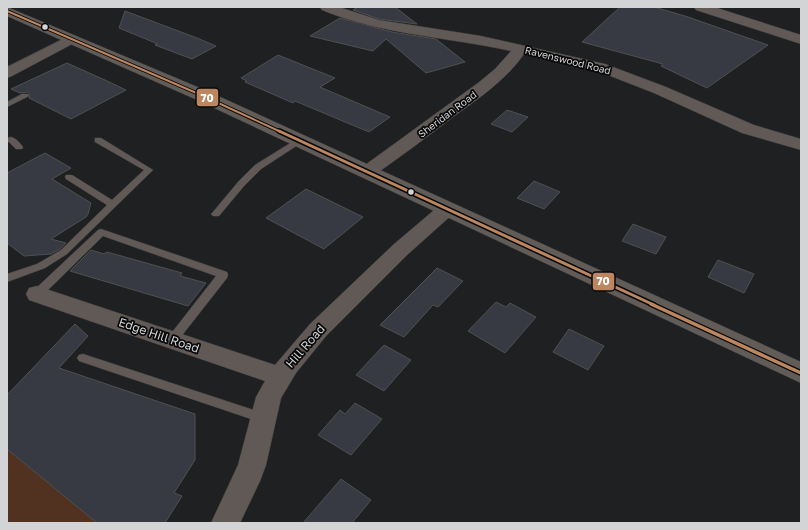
<svg xmlns="http://www.w3.org/2000/svg" width="808" height="530" font-family="'Golos Text',sans-serif">
	<style>
		.green { fill: #51311f }
		.building { fill: #383a43; stroke: #505051 }
		.lines { fill: none; stroke-linecap: round; stroke-linejoin: round }
		.lane-casing { stroke: #3c3d3e; stroke-width: 1 }
		.street-casing { stroke: #3c3d3e; stroke-width: 1 }
		.secondary-casing { stroke: #3c3d3e; stroke-width: 1 }
		.lane { fill: #605956; fill-rule: evenodd }
		.street { fill: #605956; fill-rule: evenodd }
		.secondary { fill: #625c58; fill-rule: evenodd }
		.bus-1-far2-casing { stroke: #09090a; stroke-width: 4 }
		.bus-1-far1-casing { stroke: #09090a; stroke-width: 6 }
		.bus-1-casing { stroke: #09090a; stroke-width: 6 }
		.bus-1-far2 { stroke: #bb8660; stroke-width: 2 }
		.bus-1-far1 { stroke: #bb8660; stroke-width: 3 }
		.bus-1 { stroke: #bb8660; stroke-width: 3.5 }
		.bus-dot { fill: #d3d4d6; stroke: #09090a; stroke-width: 1.5 }
		.labels { text-anchor: middle; dominant-baseline: central; stroke-width: 3.5; stroke-linejoin: round; paint-order: stroke }
		.far-street-label { font-size: 10px; fill: #d3d4d6; stroke: #09090a }
		.street-label { font-size: 12px; fill: #d3d4d6; stroke: #09090a }
		.line-badge { stroke: #09090a; stroke-width: 1.5 }
		.badge-label { font-size: 11px; text-anchor: middle; font-weight: bold; fill: #fff }
	</style>
	<rect width="100%" height="100%" fill="#1f2021"/>
	<path class="green" d="M7,449L97,523H7Z"/>
	<g class="building">
		<path d="M358,7H395L417,24L379,19L353,10Z"/>
		<path d="M620,7H654L685,16L768,45L707,88L661,66L663,64L582,42Z"/>
		<path d="M125,11L197,38L216,46L192,59L155,45L158,44L119,28Z"/>
		<path d="M340,18L392,32L436,39L465,62L426,73L386,39L373,51L310,36Z"/>
		<path d="M278,55L335,78L320,87L390,117L369,132L295,101L293,103L245,82L247,81L241,78Z"/>
		<path d="M67,63L105,80L126,90L71,119L29,98L30,95L28,92L20,93L11,89Z"/>
		<path d="M507,110L528,117L512,132L491,124Z"/>
		<path d="M45,153L71,168L52,179L91,203L88,214L86,217L51,239L66,243L60,249L51,254L24,256L7,243V173Z"/>
		<path d="M534,181L560,192L544,209L517,198Z"/>
		<path d="M306,189L363,217L324,249L266,218Z"/>
		<path d="M633,224L666,237L656,254L622,241Z"/>
		<path d="M91,250L104,254L107,252L182,273L180,276L206,283L188,306L70,271Z"/>
		<path d="M718,260L754,274L744,293L708,277Z"/>
		<path d="M437,268L463,281L438,307L433,305L404,337L380,325Z"/>
		<path d="M496,302L506,307L510,303L536,317L505,353L468,331Z"/>
		<path d="M75,324L88,336L59,368L195,414V460L174,493L182,496L165,523H97L7,449V395Z"/>
		<path d="M569,329L604,346L588,370L553,352Z"/>
		<path d="M384,345L411,360L384,391L356,375Z"/>
		<path d="M355,403L382,419L351,455L318,435L340,410L345,414Z"/>
		<path d="M341,479L371,500L352,523H303Z"/>
	</g>
	<g class="lines">
		<g class="lane-casing">
			<g id="lane">
				<path d="M22,94H28L29,96L7,107V102Z"/>
				<path d="M11,137C16,138 20,143 23,147L22,149H16L9,142H7V138Z"/>
				<path d="M95,138H101L153,170L67,254L45,268L7,282V274L37,264L61,250L107,205L66,179L65,177L66,175H72L112,200L144,170L95,142Z"/>
				<path d="M297,139H303L304,141L261,169L244,186L219,216H213L211,214L213,212L238,182L255,165Z"/>
				<path d="M101,229L227,272L228,275L227,278L176,343L172,344L168,343L166,340L216,276L103,236L41,297H33L32,294L33,291L98,230Z"/>
				<path d="M83,354L263,413L267,414L269,418L267,422L263,423L79,361L77,358L79,355Z"/>
			</g>
		</g>
		<g class="street-casing">
			<g id="street">
				<path d="M320,7H339L379,20L481,36L605,64L666,87L754,125L801,139V150L742,133L654,93L595,70L524,54C506,80 478,99 453,117C427,137 400,157 373,176L367,177L361,176L358,172L361,168L478,83L495,69L511,51C448,37 383,35 322,10Z"/>
				<path d="M694,7H714L801,35V44L696,10Z"/>
				<path d="M71,35L76,36L78,39L76,42L12,76L7,78V67Z"/>
				<path d="M447,203L454,205L457,209L454,213L407,255L326,336L296,373L281,398L266,465L260,481L240,523H211L238,465L256,397L265,381L29,300L26,294L29,288L37,286L275,365L310,324L393,245L440,205Z"/>
			</g>
		</g>
		<g class="secondary-casing">
			<path id="secondary" d="M7,7L207,91L801,362V383L195,99L7,16Z"/>
		</g>
		<use href="#lane" class="lane"/>
		<use href="#street" class="street"/>
		<use href="#secondary" class="secondary"/>
		<g class="bus-1-far2-casing">
			<path id="bus-1-far2" d="M7,11L201,95L281,132"/>
		</g>
		<g class="bus-1-far1-casing">
			<path id="bus-1-far1" d="M279,131L654,305"/>
		</g>
		<g class="bus-1-casing">
			<path id="bus-1" d="M651,304L801,373"/>
		</g>
		<use href="#bus-1-far2" class="bus-1-far2"/>
		<use href="#bus-1-far1" class="bus-1-far1"/>
		<use href="#bus-1" class="bus-1"/>
	</g>
	<g class="bus-dot">
		<circle cx="45" cy="27" r="3.5"/>
		<circle cx="411" cy="192" r="3.5"/>
	</g>
	<g class="labels">
		<g class="far-street-label">
			<text transform="translate(568 60) rotate(14)">Ravenswood Road</text>
			<text transform="translate(447 114) rotate(-37)">Sheridan Road</text>
		</g>
		<g class="street-label">
			<text transform="translate(159 335) rotate(19)">Edge Hill Road</text>
			<text transform="translate(305 346) rotate(-49)">Hill Road</text>
		</g>
	</g>
	<g class="line-badge">
		<rect x="196" y="88" width="23" height="19" rx="4" fill="#bb8660"/>
		<rect x="592" y="272" width="23" height="19" rx="4" fill="#bb8660"/>
	</g>
	<g class="badge-label">
		<text x="207" y="102">70</text>
		<text x="603" y="285">70</text>
	</g>
	<rect width="808" height="530" fill="none" stroke="#d3d4d6" stroke-width="16"/>
</svg>
